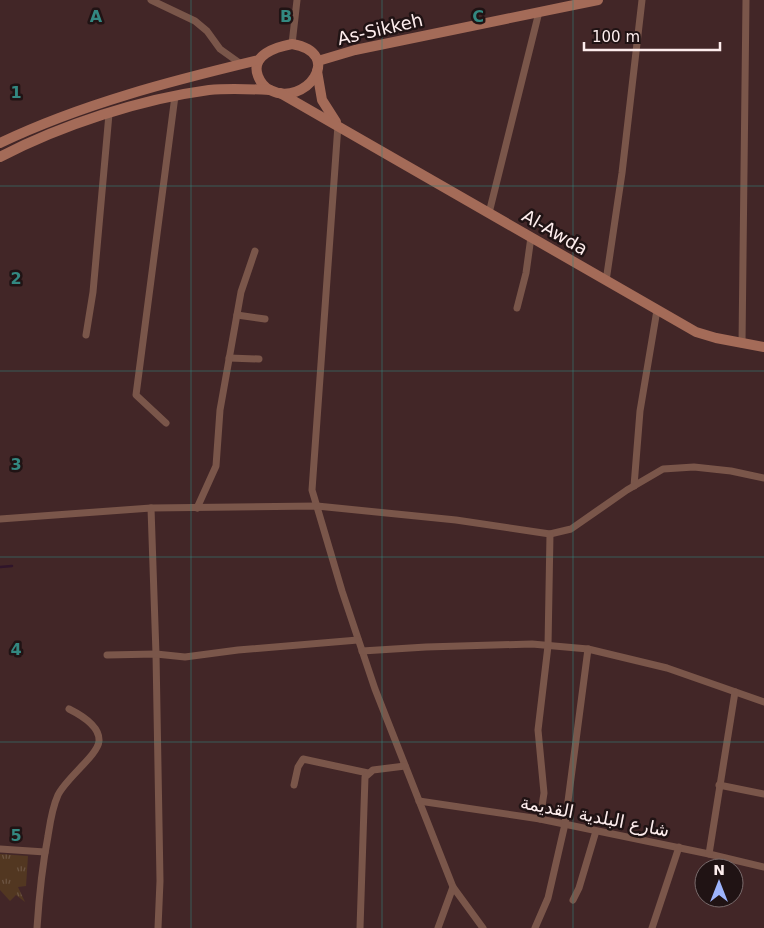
<svg xmlns="http://www.w3.org/2000/svg" width="764" height="928" font-family="'DejaVu Sans','Noto Sans Arabic',sans-serif">
	<style>
		.park { fill: url(#park-tufts) }
		.lines { fill: none; stroke-linecap: round; stroke-linejoin: round }
		.stream { stroke: #30152a; stroke-width: 2.5 }
		.street { stroke: #7a564a; stroke-width: 7 }
		.secondary { stroke: #a46b58; stroke-width: 10 }
		.grid { fill: none; stroke: #338881; stroke-width: 1; stroke-opacity: 0.55 }
		.labels { text-anchor: middle; dominant-baseline: central; stroke-width: 5; stroke-linejoin: round; paint-order: stroke }
		.street-label { font-size: 18px; fill: #fdeded; stroke: #201314 }
		.grid-label { font-size: 16px; text-anchor: middle; font-weight: bold; fill: #338881; stroke: #201314; stroke-width: 5; stroke-linejoin: round; paint-order: stroke }
	</style>
	<defs>
		<pattern id="park-tufts" width="24" height="20" patternUnits="userSpaceOnUse" patternTransform="scale(1.25)"><rect width="24" height="20" fill="#523721"/><path d="M3 7l-1-3M5 7V3M7 7l1-3M15 17l-1-3M17 17v-4M19 17l1-3" fill="none" stroke="#6c5442"/></pattern>
	</defs>
	<rect width="100%" height="100%" fill="#422627"/>
	<path class="park" d="M0,854L28,856L26,886L18,887L25,902L16,895L10,901L0,890Z"/>
	<g class="lines">
		<path class="stream" d="M0,567L12,566"/>
		<g class="street">
			<path d="M151,0L195,21L207,31L220,49L241,64"/>
			<path d="M292,44L297,0"/>
			<path d="M338,125L312,490L342,591L375,689L453,887L483,928"/>
			<path d="M489,213L539,12"/>
			<path d="M606,281L622,173L642,0"/>
			<path d="M517,308L526,273L531,237"/>
			<path d="M237,315L265,319"/>
			<path d="M86,335L93,292L109,114"/>
			<path d="M742,344L746,0"/>
			<path d="M229,358L259,359"/>
			<path d="M166,423L136,395L175,96"/>
			<path d="M634,486L640,411L657,310"/>
			<path d="M151,508L156,654L160,881L158,928"/>
			<path d="M197,508L216,466L220,410L241,292L255,251"/>
			<path d="M0,519L151,508L317,506L456,520L550,534L571,529L627,490L663,469L694,467L731,471L764,478"/>
			<path d="M362,651L426,647L532,644L588,649L667,668L764,702"/>
			<path d="M107,655L156,654L185,657L238,650L358,640"/>
			<path d="M294,785L298,767L303,759L368,773"/>
			<path d="M719,785L764,794"/>
			<path d="M419,801L540,819L709,854L764,867"/>
			<path d="M540,819L544,793L538,730L548,646L550,534"/>
			<path d="M0,849L45,852"/>
			<path d="M709,854L735,692"/>
			<path d="M573,900L579,888L596,831"/>
			<path d="M37,928C39,897 42,867 48,836C50,823 52,808 58,795C66,778 98,755 99,741C100,726 81,715 69,709"/>
			<path d="M360,928L365,777L373,770L405,766"/>
			<path d="M438,928L453,887"/>
			<path d="M535,928L548,898L565,824L588,649"/>
			<path d="M652,928L679,847"/>
		</g>
		<g class="secondary">
			<path d="M292,44C346,53 305,108 270,90C264,87 260,81 258,76C250,55 276,47 292,44Z"/>
			<path d="M318,61L355,50L598,0"/>
			<path d="M317,71L322,100L336,122"/>
			<path d="M280,93L696,332L716,338L764,347"/>
			<path d="M0,143C82,104 171,81 259,60"/>
			<path d="M0,157C61,125 141,99 209,90C229,88 250,89 270,90"/>
		</g>
	</g>
	<path class="grid" d="M191,0V928M382,0V928M573,0V928M0,186H764M0,371H764M0,557H764M0,742H764"/>
	<g class="labels">
		<g class="street-label">
			<text transform="translate(380 29) rotate(-13)">As-Sikkeh</text>
			<text transform="translate(555 232) rotate(30)">Al-Awda</text>
			<text transform="translate(595 816) rotate(11)">شارع البلدية القديمة</text>
		</g>
	</g>
	<g class="grid-label">
		<text x="96" y="22">A</text>
		<text x="286" y="22">B</text>
		<text x="478" y="22">C</text>
		<text x="16" y="98">1</text>
		<text x="16" y="284">2</text>
		<text x="16" y="470">3</text>
		<text x="16" y="655">4</text>
		<text x="16" y="841">5</text>
	</g>
	<g transform="translate(719 883)"><circle r="24" fill="#201314" stroke="#786a6b"/>
	<path d="M0-4L9 19L0 12L-9 19Z" fill="#9db4fd"/>
	<text y="-8" font-size="14" font-weight="bold" text-anchor="middle" fill="#fdeded">N</text>
	</g>
	<path d="M584 42v8h136v-8" fill="none" stroke="#fdeded" stroke-width="2.5"/>
	<text x="592" y="42" font-size="15" fill="#fdeded" stroke="#201314" stroke-width="4" paint-order="stroke">100 m</text>
</svg>
